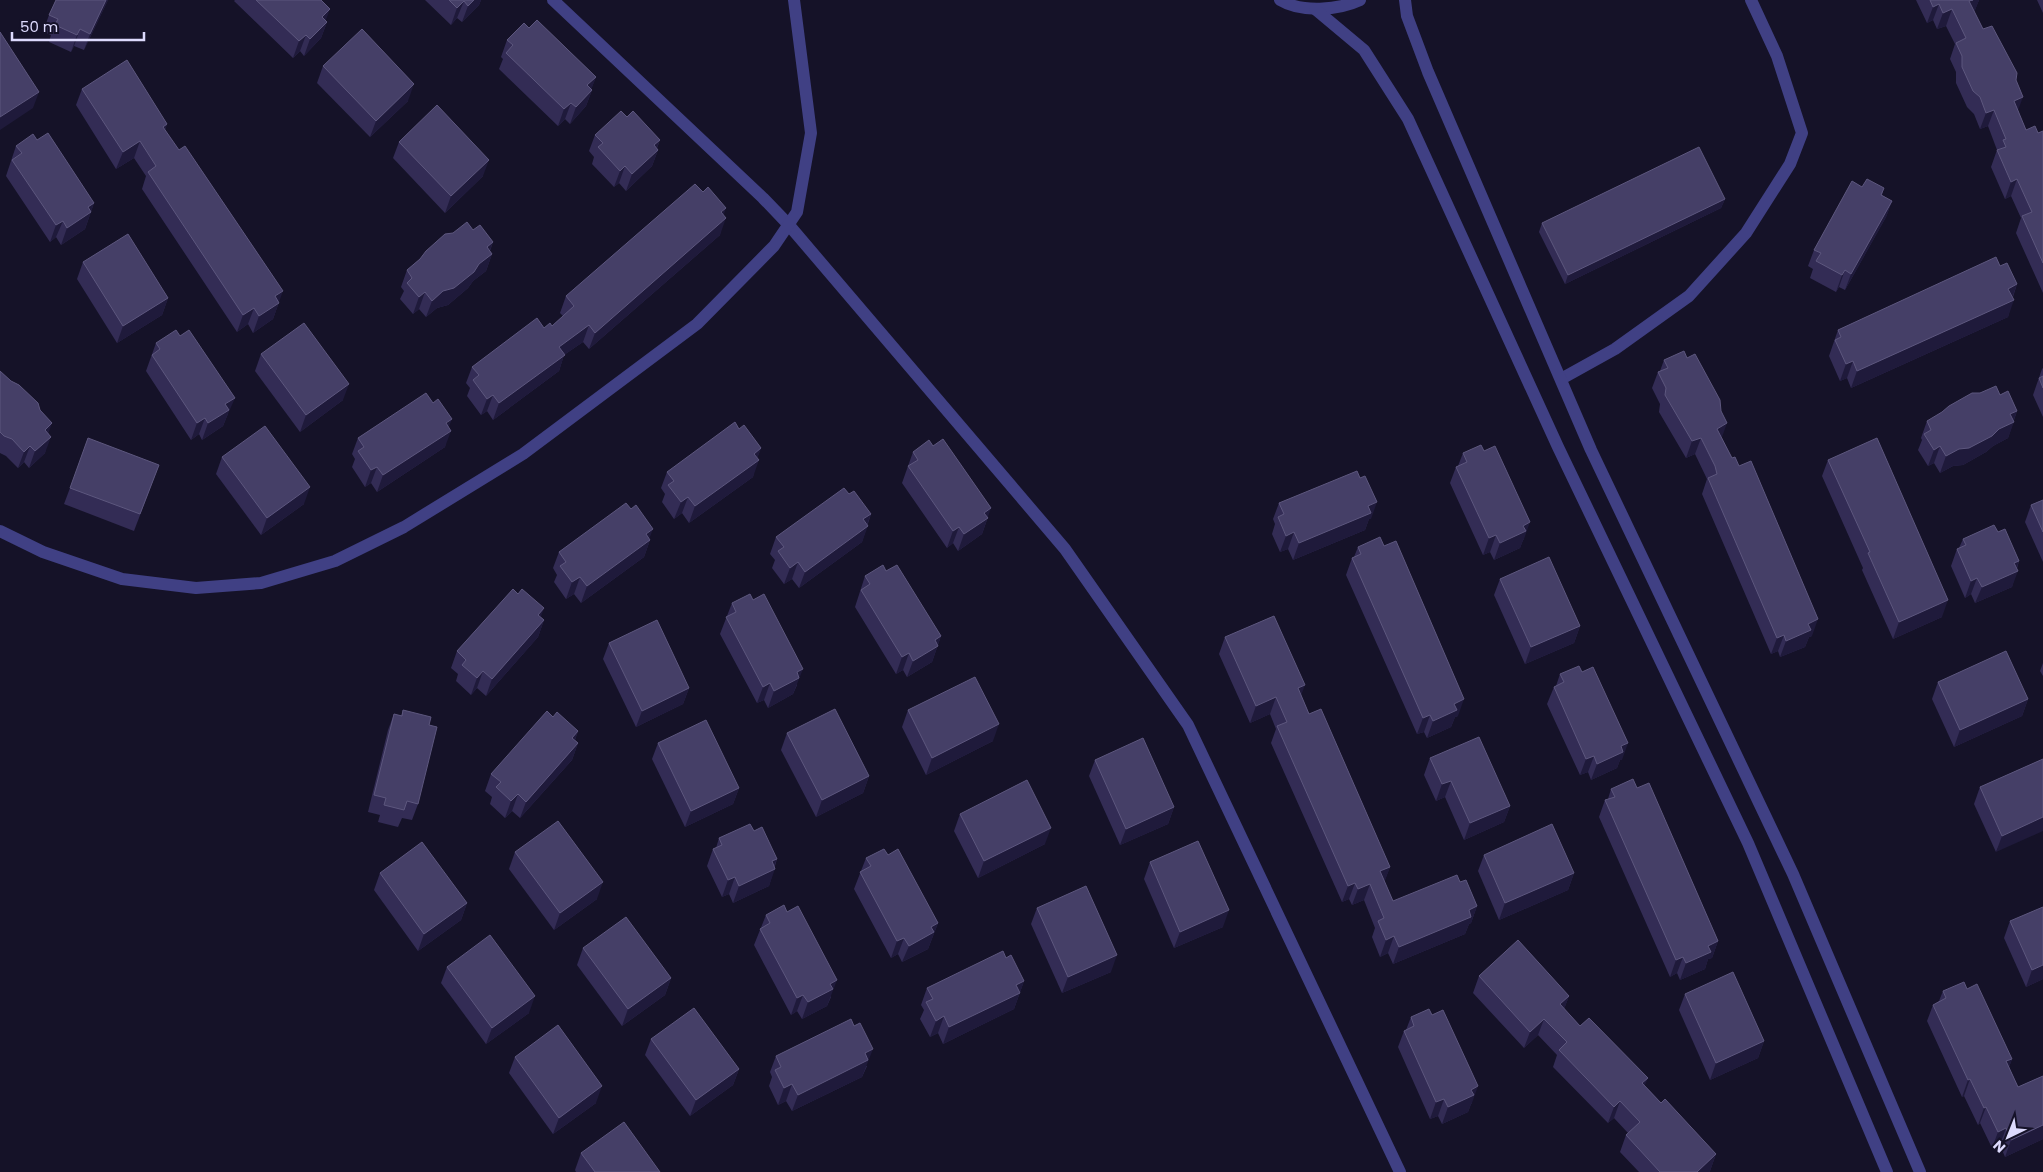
<svg xmlns="http://www.w3.org/2000/svg" width="2043" height="1172" font-family="Poppins,sans-serif">
	<style>
		.lines { fill: none; stroke-linecap: round; stroke-linejoin: round }
		.minor { stroke: #404084; stroke-width: 12 }
		.tertiary { stroke: #404084; stroke-width: 12 }
		.wall { fill: #332c55 }
		.shaded-wall { fill: #1f1a3b }
		.building { fill: #453f67; stroke: #5d577e }
	</style>
	<rect width="100%" height="100%" fill="#151228"/>
	<g class="lines">
		<g class="minor">
			<path d="M553,0L763,198L788,224L1065,549L1188,725L1400,1172"/>
			<path d="M1561,379L1615,349L1689,296L1746,233L1790,164L1802,133L1777,56L1751,0"/>
			<path d="M0,531L43,552L122,579L196,588L261,583L335,561L404,527L523,454L697,324L774,246L797,212L811,133L794,0"/>
		</g>
		<g class="tertiary">
			<path d="M1280,0C1301,13 1339,10 1360,0"/>
			<path d="M1405,0L1407,16L1428,72L1591,450L1793,874L1920,1172"/>
			<path d="M1315,9L1364,50L1408,119L1558,447L1748,843L1887,1172"/>
		</g>
	</g>
	<g class="wall">
		<path d="M56,0H108L84,50L74,46L71,52L49,42L51,35L43,32L49,15Z"/>
		<path d="M235,0H321L326,21L327,22L321,38L304,56L300,51L293,58L234,1Z"/>
		<path d="M425,0H481L479,5L462,22L457,18L451,25Z"/>
		<path d="M1916,0H1979L1974,12L1983,29L2016,80L2018,111L2026,130L2038,133L2043,131V293L2016,233L2021,218L2011,196L2005,199L1991,167L1997,150L1988,126L1980,129L1974,114L1967,107L1956,83V72L1950,59L1955,44L1946,26L1937,29L1933,20L1927,23Z"/>
		<path d="M2037,0H2043V13Z"/>
		<path d="M529,28L596,77L591,89L592,90L586,106L570,124L565,119L558,126L499,69L503,59L501,57L507,40Z"/>
		<path d="M323,66L408,101L370,137L317,83Z"/>
		<path d="M82,89L167,124L165,130L279,302L273,319L253,333L248,324L237,332L142,189L146,176L134,158L116,169L76,105Z"/>
		<path d="M627,117L660,140L657,148L658,150L652,166L626,191L619,183L614,187L592,164L594,157L589,151L595,135Z"/>
		<path d="M399,142L483,176L445,213L393,158Z"/>
		<path d="M16,146L94,203L85,229L61,245L56,237L50,242L6,176Z"/>
		<path d="M1862,187L1884,188L1882,195L1892,201L1886,217L1845,290L1839,287L1836,292L1810,278L1813,269L1808,266L1814,250Z"/>
		<path d="M1725,199L1721,208L1565,284L1539,232L1542,223Z"/>
		<path d="M723,215L720,235L589,349L583,342L564,355L559,371L493,420L487,411L481,415L467,396L470,388L466,383L472,367L544,328L552,326L563,316L560,313L566,296Z"/>
		<path d="M473,230L493,242L490,251L492,254L486,271L473,281L468,288L448,305L437,308L426,317L419,309L413,314L400,299L404,291L401,287L407,270L420,259Z"/>
		<path d="M83,262L168,298L162,315L117,343L77,279Z"/>
		<path d="M2000,266L2017,284L2013,297L2008,317L1851,388L1847,378L1840,381L1829,356L1838,330Z"/>
		<path d="M156,343L228,414L227,416L223,426L202,440L199,434L191,440L146,371Z"/>
		<path d="M261,354L343,400L300,432L255,371Z"/>
		<path d="M1664,360L1722,438L1812,636L1809,637L1805,647L1780,657L1778,651L1771,654L1702,494L1707,479L1695,454L1686,458L1659,412L1660,404L1652,388L1658,372L1660,371Z"/>
		<path d="M2043,368V417L2033,395L2042,369Z"/>
		<path d="M0,371L49,434L45,453L29,468L24,462L18,468L6,456L0,453Z"/>
		<path d="M2000,395L2017,411L2008,438L1993,446L1986,452L1963,465L1953,466L1940,473L1934,463L1928,466L1918,450L1922,440L1921,438L1927,421Z"/>
		<path d="M449,427L445,447L377,492L371,483L365,487L352,467L355,459L352,454L358,438Z"/>
		<path d="M739,429L761,448L757,458L753,477L689,523L682,513L674,519L662,502L665,494L661,488L667,472Z"/>
		<path d="M913,452L988,517L982,534L958,551L953,543L947,548L902,483Z"/>
		<path d="M1463,453L1524,539L1523,540L1520,548L1494,560L1490,552L1483,555L1450,483L1456,467L1458,466Z"/>
		<path d="M222,457L304,504L261,535L216,474Z"/>
		<path d="M1828,460L1942,617L1893,639L1862,570L1863,568L1822,476Z"/>
		<path d="M159,465L134,531L64,504L70,488Z"/>
		<path d="M849,494L871,514L862,542L799,588L792,579L784,584L772,568L775,560L770,554L776,537Z"/>
		<path d="M2043,500V562L2025,522L2031,505Z"/>
		<path d="M1279,503L1371,519H1369L1365,530L1293,560L1288,549L1280,552L1272,534L1275,524L1273,519Z"/>
		<path d="M1998,532L2019,561L2012,587L1975,603L1971,594L1965,598L1951,566L1957,549L1959,548L1963,539Z"/>
		<path d="M649,539L650,540L644,557L581,603L574,594L566,599L554,582L557,575L553,568L559,552Z"/>
		<path d="M1358,547L1458,716L1455,717L1451,727L1427,738L1424,732L1417,734L1346,575L1352,558L1354,557Z"/>
		<path d="M886,571L941,636L932,662L907,677L903,670L896,674L855,607L865,576Z"/>
		<path d="M1500,579L1580,626L1574,643L1525,664L1494,595Z"/>
		<path d="M732,603L797,685L793,694L768,708L764,700L757,703L720,634Z"/>
		<path d="M541,617L544,620L538,637L486,696L477,688L471,695L456,681L458,674L451,668L457,651Z"/>
		<path d="M1225,637L1301,695L1309,714L1390,867L1384,882L1393,901L1460,882L1477,906L1471,923L1469,924L1465,934L1393,964L1388,953L1380,957L1372,937L1375,928L1364,900L1352,905L1349,899L1342,902L1271,743L1276,729L1270,714L1250,723L1219,654Z"/>
		<path d="M609,643L689,688L683,704L636,727L603,659Z"/>
		<path d="M2043,663V676L2040,671Z"/>
		<path d="M1560,674L1622,760H1620L1617,768L1591,780L1588,772L1580,775L1547,704L1554,687L1556,686Z"/>
		<path d="M1938,682L2028,699L2022,716L1954,747L1932,699Z"/>
		<path d="M403,710L429,725L418,804L412,820L402,818L398,827L378,822L380,815L368,812L388,730L394,714L401,716Z"/>
		<path d="M908,710L993,741L926,775L902,727Z"/>
		<path d="M553,717L578,731L575,740L578,743L572,760L520,818L512,811L505,818L490,804L492,797L485,791L491,774Z"/>
		<path d="M787,733L869,776L863,793L816,817L781,750Z"/>
		<path d="M658,743L739,788L733,804L685,827L652,759Z"/>
		<path d="M1430,758L1510,806L1504,822L1464,840L1445,797L1436,801L1424,775Z"/>
		<path d="M2043,759L1996,852L1974,804L1980,787Z"/>
		<path d="M1095,760L1174,807L1168,824L1120,845L1089,776Z"/>
		<path d="M1611,789L1718,941L1712,958L1708,959L1705,969L1680,980L1677,973L1670,977L1599,817L1605,800L1608,799Z"/>
		<path d="M960,814L1045,844L978,878L954,831Z"/>
		<path d="M754,831L777,859L769,886L733,903L729,894L722,897L707,866L713,849L716,848L719,838Z"/>
		<path d="M515,852L597,899L554,930L509,869Z"/>
		<path d="M888,855L938,923L928,949L902,962L898,954L891,958L854,889L866,858Z"/>
		<path d="M1484,855L1574,873L1568,890L1499,920L1478,871Z"/>
		<path d="M1150,862L1223,927L1174,948L1144,879Z"/>
		<path d="M380,873L467,903L461,920L418,951L374,890Z"/>
		<path d="M1037,908L1111,972L1062,993L1031,924Z"/>
		<path d="M766,915L831,997L827,1006L802,1019L797,1011L791,1015L754,945Z"/>
		<path d="M2010,921L2043,979L2026,987L2004,938Z"/>
		<path d="M583,948L671,978L665,995L622,1026L577,965Z"/>
		<path d="M1006,958L1024,981L1014,1009L943,1044L938,1033L930,1037L920,1019L924,1010L921,1005L927,988Z"/>
		<path d="M447,967L529,1013L486,1044L441,983Z"/>
		<path d="M1479,976L1569,996L1564,1009L1580,1026L1645,1086L1661,1103L1716,1154L1710,1171L1709,1172H1639L1620,1152L1626,1135L1628,1133L1614,1118L1608,1123L1553,1067L1557,1055L1538,1035L1524,1048L1473,993Z"/>
		<path d="M1967,989L2012,1059L2009,1067L2018,1087L2043,1076V1139L2005,1157L2000,1145L1992,1148L1980,1123L1978,1125L1964,1096L1962,1097L1927,1021L1933,1005L1939,1001L1943,991Z"/>
		<path d="M1685,994L1764,1041L1758,1058L1710,1080L1679,1010Z"/>
		<path d="M1411,1017L1472,1103L1471,1104L1468,1112L1442,1124L1438,1116L1430,1119L1398,1047L1404,1031L1406,1030Z"/>
		<path d="M651,1039L739,1069L733,1085L690,1116L645,1055Z"/>
		<path d="M776,1056L867,1066L862,1077L792,1111L786,1101L778,1105L769,1086L772,1077L770,1072Z"/>
		<path d="M515,1057L596,1103L553,1134L509,1073Z"/>
		<path d="M581,1153L660,1172H576L575,1170Z"/>
	</g>
	<g class="shaded-wall">
		<path d="M106,0H108L84,50L90,34Z"/>
		<path d="M474,0H481L479,5L462,22L468,6Z"/>
		<path d="M1972,0H1979L1974,13L1969,1Z"/>
		<path d="M464,1L457,18L451,25L457,8Z"/>
		<path d="M1939,4L1933,20L1927,23L1933,7Z"/>
		<path d="M330,9L324,25L327,22L321,38L304,56L310,39L322,17Z"/>
		<path d="M1952,9L1946,26L1937,29L1943,13Z"/>
		<path d="M80,29L74,46L71,52L77,35Z"/>
		<path d="M306,35L300,51L293,58L299,41Z"/>
		<path d="M596,77L590,93L592,90L586,106L570,124L576,107L587,85Z"/>
		<path d="M414,84L408,101L370,137L376,121Z"/>
		<path d="M39,92L33,108L0,130V117Z"/>
		<path d="M2023,97L2017,113L2014,101Z"/>
		<path d="M571,103L565,119L558,126L564,109Z"/>
		<path d="M1994,110L1988,126L1980,129L1986,113Z"/>
		<path d="M167,124L161,141L163,127Z"/>
		<path d="M660,140L655,152L658,150L652,166L626,191L632,174L654,145Z"/>
		<path d="M140,141L134,158L116,169L123,152Z"/>
		<path d="M489,160L483,176L445,213L451,196Z"/>
		<path d="M625,166L619,183L614,187L620,171Z"/>
		<path d="M2017,179L2011,196L2005,199L2011,182Z"/>
		<path d="M1725,199L1721,208L1565,284L1568,275Z"/>
		<path d="M1892,201L1886,217L1845,290L1851,274Z"/>
		<path d="M94,203L85,229L61,245L67,228L88,207Z"/>
		<path d="M726,208L721,223L726,218L720,235L589,349L595,333Z"/>
		<path d="M63,221L56,237L50,242L56,225Z"/>
		<path d="M493,242L487,258L492,254L486,271L473,281L468,288L448,305L437,308L426,317L432,301L487,247Z"/>
		<path d="M1845,270L1839,287L1836,292L1842,275Z"/>
		<path d="M2017,284L2011,301L2008,289Z"/>
		<path d="M283,291L273,319L253,333L259,316L275,296Z"/>
		<path d="M425,292L419,309L413,314L419,297Z"/>
		<path d="M168,298L162,315L117,343L123,326Z"/>
		<path d="M2014,300L2008,317L1851,388L1857,371Z"/>
		<path d="M254,308L248,324L237,332L243,315Z"/>
		<path d="M589,325L583,342L564,355L559,371L493,420L499,403L559,347Z"/>
		<path d="M1853,361L1847,378L1840,381L1846,364Z"/>
		<path d="M349,384L343,400L300,432L306,415Z"/>
		<path d="M493,395L487,411L481,415L487,399Z"/>
		<path d="M235,398L228,414L227,416L223,426L202,440L208,423L225,404Z"/>
		<path d="M2017,411L2013,422H2014L2008,438L1993,446L1986,452L1963,465L1953,466L1940,473L1946,456L2010,414Z"/>
		<path d="M205,418L199,434L191,440L197,423Z"/>
		<path d="M452,419L446,434L451,431L445,447L377,492L383,475Z"/>
		<path d="M52,423L46,440L45,430Z"/>
		<path d="M1727,423L1721,440L1717,429Z"/>
		<path d="M51,437L45,453L29,468L35,451Z"/>
		<path d="M1701,438L1695,454L1686,458L1692,441Z"/>
		<path d="M30,446L24,462L18,468L24,452Z"/>
		<path d="M1940,446L1934,463L1928,466L1934,450Z"/>
		<path d="M761,448L756,462L759,460L753,477L689,523L695,506L754,454Z"/>
		<path d="M377,467L371,483L365,487L371,470Z"/>
		<path d="M310,487L304,504L261,535L267,518Z"/>
		<path d="M688,497L682,513L674,519L681,502Z"/>
		<path d="M1377,502L1371,519H1369L1365,530L1293,560L1299,543L1368,506Z"/>
		<path d="M991,508L982,534L958,551L964,534L984,513Z"/>
		<path d="M871,514L866,527L868,526L862,542L799,588L805,572L863,519Z"/>
		<path d="M1530,522L1524,539L1523,540L1520,548L1494,560L1500,543L1523,526Z"/>
		<path d="M959,527L953,543L947,548L953,531Z"/>
		<path d="M653,529L648,542L650,540L644,557L581,603L587,586L646,534Z"/>
		<path d="M1294,532L1288,549L1280,552L1286,536Z"/>
		<path d="M1496,535L1490,552L1483,555L1489,538Z"/>
		<path d="M2019,561L2015,572L2018,571L2012,587L1975,603L1982,587L2014,563Z"/>
		<path d="M798,562L792,579L784,584L790,568Z"/>
		<path d="M580,577L574,594L566,599L572,582Z"/>
		<path d="M1977,578L1971,594L1965,598L1971,581Z"/>
		<path d="M1948,600L1942,617L1893,639L1899,622Z"/>
		<path d="M544,608L538,625V615Z"/>
		<path d="M1818,619L1812,636L1809,637L1805,647L1780,657L1786,641L1808,624Z"/>
		<path d="M544,620L538,637L486,696L492,679Z"/>
		<path d="M1580,626L1574,643L1525,664L1531,647Z"/>
		<path d="M1784,635L1778,651L1771,654L1777,638Z"/>
		<path d="M941,636L932,662L907,677L913,661L935,640Z"/>
		<path d="M909,653L903,670L896,674L902,657Z"/>
		<path d="M803,669L793,694L768,708L774,691L797,672Z"/>
		<path d="M483,671L477,688L471,695L477,678Z"/>
		<path d="M770,683L764,700L757,703L763,687Z"/>
		<path d="M1305,685L1299,701L1298,688Z"/>
		<path d="M689,688L683,704L636,727L642,711Z"/>
		<path d="M1276,697L1270,714L1250,723L1256,706Z"/>
		<path d="M1464,699L1458,716L1455,717L1451,727L1427,738L1433,721L1454,704Z"/>
		<path d="M2028,699L2022,716L1954,747L1960,730Z"/>
		<path d="M1430,715L1424,732L1417,734L1423,718Z"/>
		<path d="M999,724L993,741L926,775L932,758Z"/>
		<path d="M578,731L572,748V738Z"/>
		<path d="M578,743L572,760L520,818L526,802Z"/>
		<path d="M1628,743L1622,760H1620L1617,768L1591,780L1597,764L1621,746Z"/>
		<path d="M1594,756L1588,772L1580,775L1586,759Z"/>
		<path d="M869,776L863,793L816,817L822,800Z"/>
		<path d="M1451,781L1445,797L1436,801L1442,784Z"/>
		<path d="M739,788L733,804L685,827L691,811Z"/>
		<path d="M518,794L512,811L505,818L511,801Z"/>
		<path d="M1510,806L1504,822L1464,840L1470,823Z"/>
		<path d="M1174,807L1168,824L1120,845L1126,829Z"/>
		<path d="M2043,817V831L1996,852L2002,836Z"/>
		<path d="M1051,828L1045,844L978,878L984,861Z"/>
		<path d="M777,859L772,870L775,869L769,886L733,903L739,886L772,861Z"/>
		<path d="M1390,867L1384,883L1380,871Z"/>
		<path d="M1574,873L1568,890L1499,920L1505,903Z"/>
		<path d="M735,877L729,894L722,897L728,880Z"/>
		<path d="M603,882L597,899L554,930L560,913Z"/>
		<path d="M1355,883L1349,899L1342,902L1348,886Z"/>
		<path d="M1370,884L1364,900L1352,905L1358,889Z"/>
		<path d="M467,903L461,920L418,951L424,934Z"/>
		<path d="M1477,906L1471,923L1469,924L1465,934L1393,964L1399,947L1469,910Z"/>
		<path d="M1229,910L1223,927L1174,948L1180,932Z"/>
		<path d="M938,923L928,949L902,962L909,946L931,927Z"/>
		<path d="M1394,936L1388,953L1380,957L1386,940Z"/>
		<path d="M904,938L898,954L891,958L897,941Z"/>
		<path d="M1718,941L1712,958L1708,959L1705,969L1680,980L1686,963L1708,946Z"/>
		<path d="M1117,955L1111,972L1062,993L1068,977Z"/>
		<path d="M1683,957L1677,973L1670,977L1676,960Z"/>
		<path d="M2043,965V979L2026,987L2032,970Z"/>
		<path d="M671,978L665,995L622,1026L628,1009Z"/>
		<path d="M837,980L827,1006L802,1019L808,1002L830,984Z"/>
		<path d="M1024,981L1014,1009L943,1044L949,1027L1016,985Z"/>
		<path d="M803,995L797,1011L791,1015L797,998Z"/>
		<path d="M535,996L529,1013L486,1044L492,1028Z"/>
		<path d="M1569,996L1563,1012L1560,1004Z"/>
		<path d="M944,1016L938,1033L930,1037L936,1021Z"/>
		<path d="M1544,1019L1538,1035L1524,1048L1530,1032Z"/>
		<path d="M1764,1041L1758,1058L1710,1080L1716,1063Z"/>
		<path d="M873,1049L862,1077L792,1111L798,1095L865,1053Z"/>
		<path d="M2012,1059L2006,1075V1061Z"/>
		<path d="M739,1069L733,1085L690,1116L696,1100Z"/>
		<path d="M1648,1078L1641,1094L1642,1083Z"/>
		<path d="M1970,1079L1964,1096L1962,1097L1968,1080Z"/>
		<path d="M792,1084L786,1101L778,1105L784,1088Z"/>
		<path d="M602,1086L596,1103L553,1134L559,1118Z"/>
		<path d="M1478,1086L1472,1103L1471,1104L1468,1112L1442,1124L1448,1107L1471,1090Z"/>
		<path d="M1444,1099L1438,1116L1430,1119L1436,1102Z"/>
		<path d="M1620,1101L1614,1118L1608,1123L1614,1107Z"/>
		<path d="M1986,1107L1980,1123L1978,1125L1984,1108Z"/>
		<path d="M2043,1125V1139L2005,1157L2011,1140Z"/>
		<path d="M2006,1128L2000,1145L1992,1148L1998,1132Z"/>
		<path d="M1716,1154L1710,1171L1709,1172H1697Z"/>
	</g>
	<g class="building">
		<path d="M56,0H106L90,34L80,29L77,35L55,25L58,19L49,15Z"/>
		<path d="M256,0H321L330,9L322,17L327,22L310,39L306,35L299,41Z"/>
		<path d="M449,0H474L468,6L464,1L457,8Z"/>
		<path d="M1930,0H1973L1969,1L1983,29L1992,26L2017,73L2016,80L2023,97L2014,101L2026,130L2035,126L2038,133L2043,131V263L2022,216L2032,212L2017,179L2011,182L1997,150L2006,147L2003,140L2006,139L1994,110L1986,113L1980,97L1973,91L1962,67V56L1956,43L1966,38L1952,9L1943,13L1939,4L1933,7Z"/>
		<path d="M537,20L596,77L587,85L592,90L576,107L571,103L564,109L506,53L513,45L507,40L524,23L529,28Z"/>
		<path d="M362,29L414,84L376,121L323,66Z"/>
		<path d="M0,32L39,92L0,117Z"/>
		<path d="M127,60L167,124L163,127L179,150L185,146L283,291L275,296L279,303L259,316L254,308L243,315L148,172L156,166L140,141L123,152L82,89Z"/>
		<path d="M437,105L489,160L451,196L399,142Z"/>
		<path d="M621,111L627,117L633,111L660,140L654,145L658,150L632,174L625,166L620,171L598,147L603,143L595,135Z"/>
		<path d="M48,133L94,203L88,207L91,212L67,228L63,221L56,225L12,160L22,153L16,146L33,134L37,140Z"/>
		<path d="M1699,147L1725,199L1568,275L1542,223Z"/>
		<path d="M1867,179L1884,188L1881,195L1892,201L1851,274L1845,270L1842,275L1816,261L1821,253L1814,250L1852,181L1862,187Z"/>
		<path d="M695,184L703,192L708,187L726,208L721,212L726,218L595,333L589,325L559,347L565,355L499,403L493,395L487,399L473,380L479,375L472,367L537,318L544,328L550,323L552,326L574,306L566,296Z"/>
		<path d="M467,222L473,230L480,225L493,242L487,247L492,254L479,264L474,272L454,288L443,291L432,301L425,292L419,297L407,283L412,278L407,270L420,259L426,251L445,234L453,233Z"/>
		<path d="M128,234L168,298L123,326L83,262Z"/>
		<path d="M1996,257L2000,266L2007,263L2017,284L2008,289L2014,300L1857,371L1853,361L1846,364L1835,340L1841,337L1838,330Z"/>
		<path d="M304,323L349,384L306,415L261,354Z"/>
		<path d="M176,330L180,336L189,330L235,398L225,404L229,410L208,423L205,418L197,423L152,355L160,349L156,343Z"/>
		<path d="M1684,351L1687,358L1695,354L1720,400L1721,411L1727,423L1717,429L1732,458L1735,457L1739,466L1751,461L1818,619L1808,624L1811,630L1786,641L1784,635L1777,638L1708,478L1717,474L1715,466L1701,438L1692,441L1665,395L1666,388L1658,372L1668,368L1664,360Z"/>
		<path d="M0,371L11,381L19,385L38,403L40,410L52,423L45,430L51,437L35,451L30,446L24,452L12,439L4,436L0,432Z"/>
		<path d="M2043,376V388L2039,378Z"/>
		<path d="M1996,386L2000,395L2008,391L2017,411L2010,414L2014,422L1999,429L1992,436L1969,448L1959,449L1946,456L1940,446L1934,450L1924,434L1931,430L1927,421L1942,412L1949,406L1972,393H1980Z"/>
		<path d="M426,393L433,403L438,399L452,419L446,423L451,431L383,475L377,467L371,470L358,451L364,447L358,438Z"/>
		<path d="M735,422L739,429L744,425L761,448L754,454L759,460L695,506L688,497L681,502L668,485L674,481L667,472Z"/>
		<path d="M265,426L310,487L267,518L222,457Z"/>
		<path d="M88,438L159,465L140,514L70,488Z"/>
		<path d="M1877,438L1948,600L1899,622L1868,553L1870,552L1828,460Z"/>
		<path d="M943,439L991,508L984,513L988,518L964,534L959,527L953,531L908,466L918,460L913,452L929,440L933,446Z"/>
		<path d="M1481,445L1484,451L1495,446L1530,522L1523,526L1526,531L1500,543L1496,535L1489,538L1456,467L1467,462L1463,453Z"/>
		<path d="M1357,471L1360,478L1365,476L1377,502L1368,506L1371,513L1299,543L1294,532L1286,536L1278,517L1284,514L1279,503Z"/>
		<path d="M844,488L849,494L854,491L871,514L863,519L868,526L805,572L798,562L790,568L778,551L784,547L776,537Z"/>
		<path d="M2043,500V532L2031,505Z"/>
		<path d="M626,503L631,509L636,505L653,529L646,534L650,540L587,586L580,577L572,582L560,566L566,562L559,552Z"/>
		<path d="M1994,525L1998,532L2005,529L2019,561L2014,563L2018,571L1982,587L1977,578L1971,581L1957,549L1966,545L1963,539Z"/>
		<path d="M1380,537L1384,546L1396,541L1464,699L1454,704L1457,710L1433,721L1430,715L1423,718L1352,558L1361,554L1358,547Z"/>
		<path d="M1549,557L1580,626L1531,647L1500,579Z"/>
		<path d="M883,565L886,571L897,565L941,636L935,640L938,646L913,661L909,653L902,657L861,590L870,584L865,576Z"/>
		<path d="M513,589L518,594L522,589L544,608L538,615L544,620L492,679L483,671L477,678L462,665L466,660L457,651Z"/>
		<path d="M750,594L753,600L764,594L803,669L797,672L799,678L774,691L770,683L763,687L726,617L736,612L732,603Z"/>
		<path d="M1274,616L1305,685L1298,688L1309,714L1321,709L1390,867L1380,871L1393,901L1457,875L1460,882L1466,880L1477,906L1469,910L1471,917L1399,947L1394,936L1386,940L1378,921L1384,918L1370,884L1358,889L1355,883L1348,886L1277,726L1287,722L1276,697L1256,706L1225,637Z"/>
		<path d="M657,620L689,688L642,711L609,643Z"/>
		<path d="M2006,651L2028,699L1960,730L1938,682Z"/>
		<path d="M1579,666L1582,672L1593,667L1628,743L1621,746L1623,752L1597,764L1594,756L1586,759L1554,687L1564,682L1560,674Z"/>
		<path d="M975,677L999,724L932,758L908,710Z"/>
		<path d="M835,709L869,776L822,800L787,733Z"/>
		<path d="M403,710L431,717L429,725L437,727L418,804L407,801L404,810L384,805L386,798L374,795L394,714L402,716Z"/>
		<path d="M547,711L553,717L557,712L578,731L572,738L578,743L526,802L518,794L511,801L496,787L501,782L491,774Z"/>
		<path d="M706,720L739,788L691,811L658,743Z"/>
		<path d="M1479,737L1510,806L1470,823L1451,781L1442,784L1430,758Z"/>
		<path d="M1143,738L1174,807L1126,829L1095,760Z"/>
		<path d="M2043,759V817L2002,836L1980,787Z"/>
		<path d="M1633,779L1637,788L1649,783L1718,941L1708,946L1711,952L1686,963L1683,957L1676,960L1605,800L1615,797L1611,789Z"/>
		<path d="M1027,780L1051,828L984,861L960,814Z"/>
		<path d="M558,821L603,882L560,913L515,852Z"/>
		<path d="M750,824L754,831L762,827L777,859L772,861L775,869L739,886L735,877L728,880L713,849L722,845L719,838Z"/>
		<path d="M1552,824L1574,873L1505,903L1484,855Z"/>
		<path d="M1198,841L1229,910L1180,932L1150,862Z"/>
		<path d="M422,842L467,903L424,934L380,873Z"/>
		<path d="M884,849L888,855L898,849L938,923L931,927L934,932L909,946L904,938L897,941L860,872L871,866L866,858Z"/>
		<path d="M1086,886L1117,955L1068,977L1037,908Z"/>
		<path d="M784,905L787,912L798,906L837,980L830,984L833,989L808,1002L803,995L797,998L760,929L770,923L766,915Z"/>
		<path d="M2043,907V965L2032,970L2010,921Z"/>
		<path d="M626,917L671,978L628,1009L583,948Z"/>
		<path d="M490,935L535,996L492,1028L447,967Z"/>
		<path d="M1518,940L1569,996L1560,1004L1580,1026L1589,1018L1648,1078L1642,1083L1661,1103L1665,1099L1716,1154L1697,1172H1660L1626,1135L1640,1122L1620,1101L1614,1107L1559,1050L1567,1042L1544,1019L1530,1032L1479,976Z"/>
		<path d="M1003,951L1006,958L1011,955L1024,981L1016,985L1020,993L949,1027L944,1016L936,1021L926,1002L933,999L927,988Z"/>
		<path d="M1733,972L1764,1041L1716,1063L1685,994Z"/>
		<path d="M1964,982L1967,989L1977,984L2012,1059L2006,1061L2018,1087L2043,1076V1125L2011,1140L2006,1128L1998,1132L1986,1107L1984,1108L1970,1079L1968,1080L1933,1005L1946,998L1943,991Z"/>
		<path d="M694,1008L739,1069L696,1100L651,1039Z"/>
		<path d="M1429,1009L1432,1015L1443,1010L1478,1086L1471,1090L1474,1095L1448,1107L1444,1099L1436,1102L1404,1031L1414,1026L1411,1017Z"/>
		<path d="M851,1019L854,1026L860,1023L873,1049L865,1053L868,1060L798,1095L792,1084L784,1088L775,1070L781,1067L776,1056Z"/>
		<path d="M558,1025L602,1086L559,1118L515,1057Z"/>
		<path d="M624,1122L660,1172H595L581,1153Z"/>
	</g>
	<g transform="translate(2008 1137) rotate(223)" stroke="#151228" stroke-width="4" paint-order="stroke">
	<path d="M0-4L9 19L0 12L-9 19Z" fill="#dddafd"/>
	<text y="-8" font-size="14" font-weight="bold" text-anchor="middle" fill="#dddafd">N</text>
	</g>
	<path d="M12 32v8h132v-8" fill="none" stroke="#dddafd" stroke-width="2.5"/>
	<text x="20" y="32" font-size="15" fill="#dddafd" stroke="#151228" stroke-width="4" paint-order="stroke">50 m</text>
</svg>
